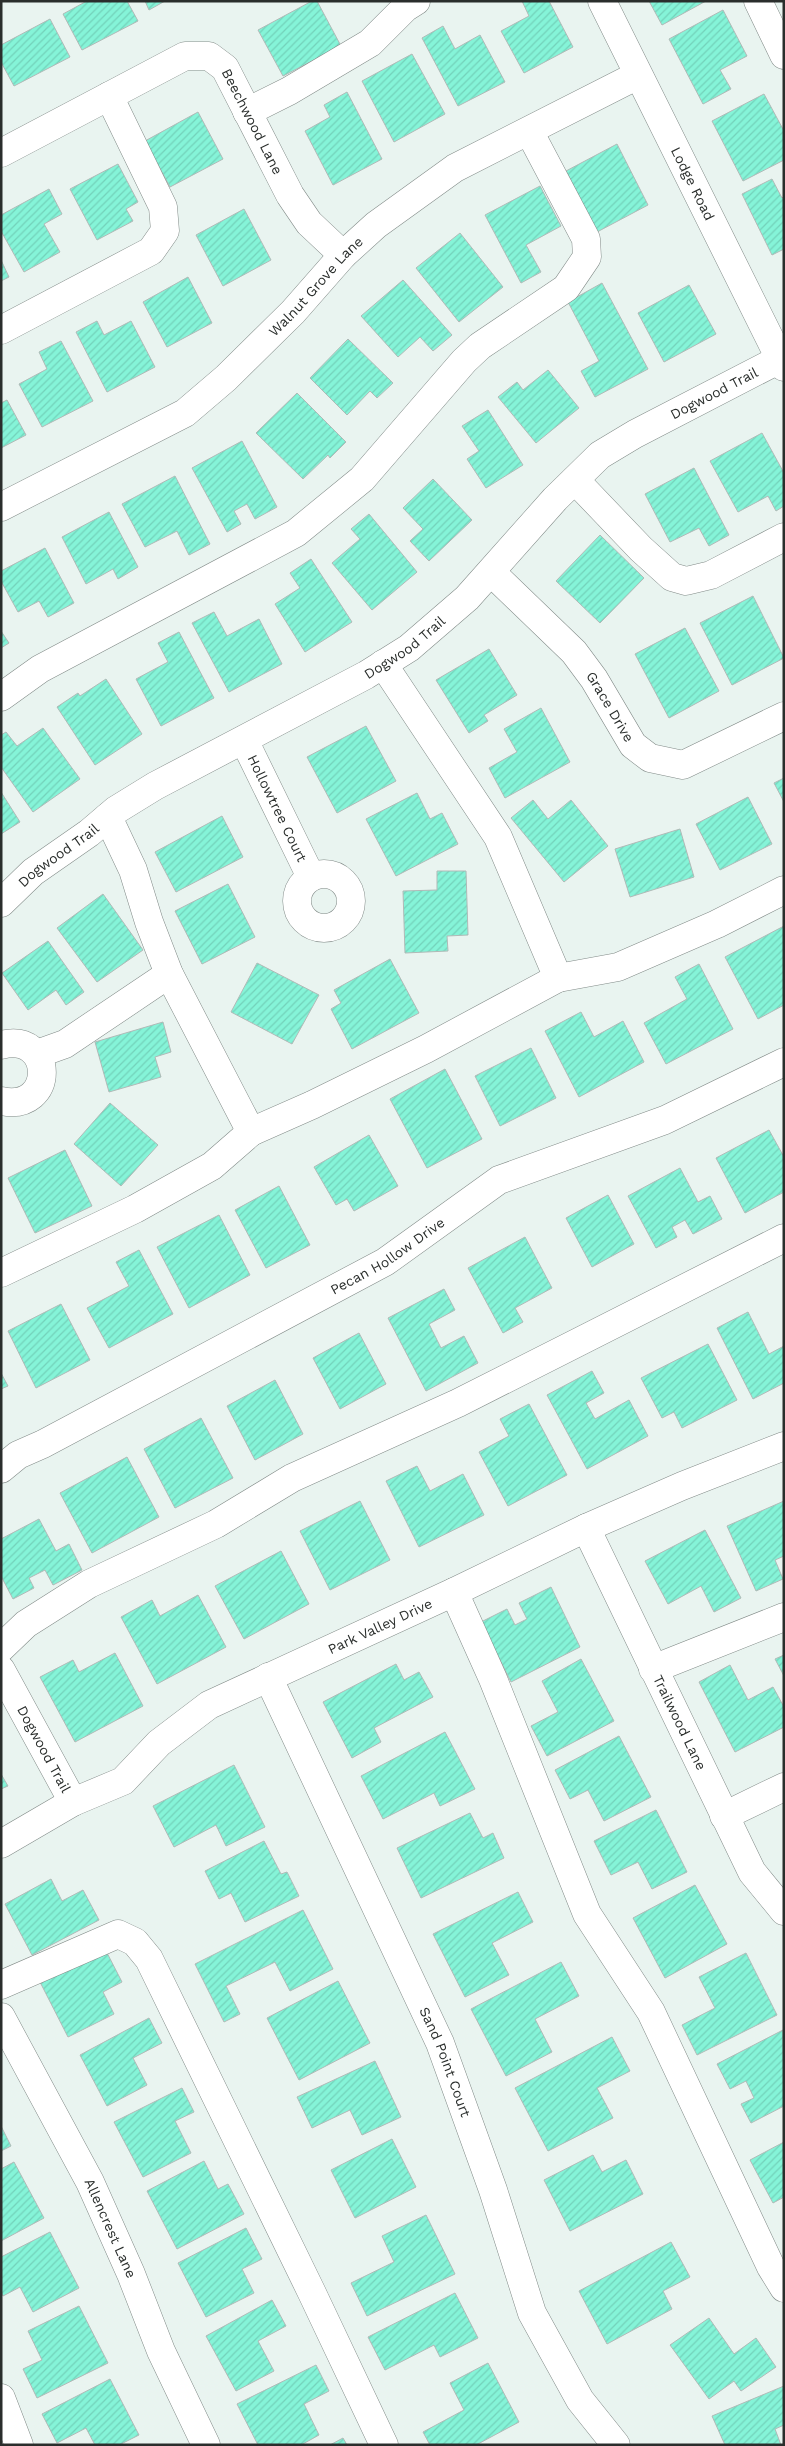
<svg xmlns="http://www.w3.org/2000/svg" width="785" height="2446" font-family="'Work Sans',sans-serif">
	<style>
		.building { fill: url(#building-hatch); stroke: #b0bab7 }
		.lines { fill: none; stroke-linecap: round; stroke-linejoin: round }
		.minor-casing { stroke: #828b88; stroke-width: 29 }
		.minor { stroke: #fff; stroke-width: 28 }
		.labels { text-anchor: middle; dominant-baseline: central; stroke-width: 5; stroke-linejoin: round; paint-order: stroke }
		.street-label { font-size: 14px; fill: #2a2e2c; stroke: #e9f4f0 }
	</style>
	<defs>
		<pattern id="building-hatch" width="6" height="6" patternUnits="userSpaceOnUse" patternTransform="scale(1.25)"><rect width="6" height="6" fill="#85f4d8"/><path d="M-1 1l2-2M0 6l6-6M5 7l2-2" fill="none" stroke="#73d2ba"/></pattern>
	</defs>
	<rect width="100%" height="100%" fill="#e9f4f0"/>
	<g class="building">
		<path d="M87,1H127L138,21L82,50L63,14Z"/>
		<path d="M145,1H165L149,10Z"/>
		<path d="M312,1H317L341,46L283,76L258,30Z"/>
		<path d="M522,1H549L573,47L524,73L501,31L529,16Z"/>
		<path d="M649,1H706L662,25Z"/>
		<path d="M723,10L747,56L720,70L731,89L703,104L669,39Z"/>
		<path d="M50,19L70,57L14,86L1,62V45Z"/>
		<path d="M443,26L455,49L480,35L505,82L458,106L422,38Z"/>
		<path d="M412,54L445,114L394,142L362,81Z"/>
		<path d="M347,92L382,159L333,185L305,131L330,117L324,105Z"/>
		<path d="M764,94L784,131V160L743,181L712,121Z"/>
		<path d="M198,112L223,159L170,187L145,141Z"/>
		<path d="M617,144L648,205L597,232L566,171Z"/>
		<path d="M118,164L138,202L126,209L133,221L97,240L70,189Z"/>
		<path d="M772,179L782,198L784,196V249L772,255L742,194Z"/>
		<path d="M540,186L561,226L526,245L541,272L521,283L485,215Z"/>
		<path d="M49,189L62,214L44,224L60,252L24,272L1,231V215Z"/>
		<path d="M244,209L271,260L223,286L196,235Z"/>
		<path d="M460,233L503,287L459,322L416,268Z"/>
		<path d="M1,260L9,277L1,281Z"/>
		<path d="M188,277L212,323L167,347L143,302Z"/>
		<path d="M403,280L452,335L433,351L420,337L398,357L361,316Z"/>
		<path d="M602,283L648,369L595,397L581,371L599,361L568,302Z"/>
		<path d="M689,285L716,334L664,362L638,313Z"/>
		<path d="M97,321L104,335L131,321L155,367L107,392L76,332Z"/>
		<path d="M348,339L393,383L377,398L370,391L347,415L310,378Z"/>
		<path d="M61,341L93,401L42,427L19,384L47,369L39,352Z"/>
		<path d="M548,370L579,408L536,443L498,397L517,382L523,390Z"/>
		<path d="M297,393L346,442L330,458L328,455L303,479L256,433Z"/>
		<path d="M7,400L26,435L1,448V403Z"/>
		<path d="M488,410L523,465L486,488L467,459L479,451L462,426Z"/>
		<path d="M762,433L784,473V506L776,511L768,496L738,512L710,461Z"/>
		<path d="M242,441L277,507L255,519L247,504L234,511L241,524L227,532L192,468Z"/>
		<path d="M694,468L729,535L709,546L699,528L670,542L645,494Z"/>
		<path d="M175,476L210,544L189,555L177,531L145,547L122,504Z"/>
		<path d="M433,479L472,520L429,561L410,541L423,529L403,508Z"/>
		<path d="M109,512L138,567L118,579L113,569L86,584L62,537Z"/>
		<path d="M369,514L417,572L372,610L332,563L360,539L351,529Z"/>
		<path d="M600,535L644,578L600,623L556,581Z"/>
		<path d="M45,548L74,603L48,617L39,601L18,612L1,581V571Z"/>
		<path d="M311,559L352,622L305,652L275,604L300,588L290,573Z"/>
		<path d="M753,596L784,658L732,685L700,623Z"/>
		<path d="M214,612L227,636L259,619L282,664L229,692L192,623Z"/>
		<path d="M685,628L719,691L669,718L635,654Z"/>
		<path d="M1,631L9,643L1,648Z"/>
		<path d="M179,632L214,698L161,726L136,679L168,662L158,643Z"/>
		<path d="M489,649L517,695L484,715L488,721L469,733L436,680Z"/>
		<path d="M106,679L142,734L95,765L57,707L78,693L80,696Z"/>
		<path d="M541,708L570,762L505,798L489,768L517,752L504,729Z"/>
		<path d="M366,726L396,781L337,813L307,757Z"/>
		<path d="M43,728L80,779L33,812L1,767V735L6,732L17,746Z"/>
		<path d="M784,778V802L774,783Z"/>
		<path d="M1,792L20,822L1,834Z"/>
		<path d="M417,793L430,819L442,813L458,844L396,876L366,819Z"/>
		<path d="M748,797L772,844L720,870L696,824Z"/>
		<path d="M533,800L548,819L571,800L608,846L564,882L511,818Z"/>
		<path d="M222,816L243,857L176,892L155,852Z"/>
		<path d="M680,829L694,877L630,897L615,849Z"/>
		<path d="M437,871H466L468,935L447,936L448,951L405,953L403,891L437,890Z"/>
		<path d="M228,884L255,937L202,964L175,911Z"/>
		<path d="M103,894L143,950L97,982L57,928Z"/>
		<path d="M784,926V1005L758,1019L725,957Z"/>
		<path d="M48,941L84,992L66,1005L56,990L28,1010L2,973Z"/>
		<path d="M390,959L419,1013L352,1049L331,1009L341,1003L334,990Z"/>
		<path d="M257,963L319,995L292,1044L231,1012Z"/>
		<path d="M699,964L733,1029L666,1064L644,1023L687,999L675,977Z"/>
		<path d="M581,1012L594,1037L623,1021L644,1062L579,1097L545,1031Z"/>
		<path d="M163,1022L171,1052L155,1057L161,1077L109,1092L95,1042Z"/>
		<path d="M531,1048L556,1098L500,1126L475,1076Z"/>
		<path d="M445,1069L482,1139L427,1168L390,1099Z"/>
		<path d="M110,1103L158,1145L121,1186L74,1144Z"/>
		<path d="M769,1130L784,1157V1192L745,1213L716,1158Z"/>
		<path d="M369,1135L398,1186L354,1211L347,1199L336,1205L314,1167Z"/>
		<path d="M65,1150L92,1206L35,1233L8,1178Z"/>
		<path d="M680,1168L698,1202L710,1196L722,1219L693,1234L685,1220L672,1227L677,1237L656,1248L628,1196Z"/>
		<path d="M279,1186L310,1245L266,1268L235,1210Z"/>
		<path d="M608,1195L634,1244L592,1267L566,1218Z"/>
		<path d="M219,1215L250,1275L189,1308L157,1247Z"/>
		<path d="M525,1237L552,1288L515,1308L523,1322L503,1333L468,1268Z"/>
		<path d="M139,1250L173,1314L109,1348L87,1308L129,1286L116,1262Z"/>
		<path d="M444,1289L455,1310L429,1324L441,1348L464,1336L478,1363L426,1391L388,1318Z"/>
		<path d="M61,1304L90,1360L36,1388L8,1331Z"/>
		<path d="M748,1312L769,1354L784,1346V1383L753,1399L717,1328Z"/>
		<path d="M359,1333L386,1384L340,1409L313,1358Z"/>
		<path d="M708,1344L737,1400L682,1428L674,1412L662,1418L641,1378Z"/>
		<path d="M592,1371L604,1393L586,1403L595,1419L629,1400L648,1436L587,1469L547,1395Z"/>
		<path d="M1,1373L8,1386L1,1389Z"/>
		<path d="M275,1380L303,1434L255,1460L227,1406Z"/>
		<path d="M529,1404L567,1475L508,1506L479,1452L509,1436L500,1419Z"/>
		<path d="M201,1418L233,1478L175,1508L144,1449Z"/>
		<path d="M127,1457L159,1517L92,1553L60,1493Z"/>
		<path d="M417,1466L430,1491L463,1474L484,1515L419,1547L386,1481Z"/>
		<path d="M360,1501L390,1560L330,1590L300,1531Z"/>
		<path d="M784,1501V1556L775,1560L783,1579L756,1591L727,1526Z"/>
		<path d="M39,1519L56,1551L69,1544L82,1570L53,1585L45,1570L29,1578L34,1588L13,1599L1,1576V1539Z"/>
		<path d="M705,1530L741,1598L714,1612L701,1586L668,1604L645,1561Z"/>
		<path d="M281,1551L309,1604L244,1639L215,1586Z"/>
		<path d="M551,1587L580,1647L511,1682L481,1622L507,1609L515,1625L527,1619L519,1603Z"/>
		<path d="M198,1595L226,1647L157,1684L121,1617L152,1600L160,1616Z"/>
		<path d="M115,1653L143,1706L75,1742L40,1677L73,1660L79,1672Z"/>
		<path d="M784,1655V1676L775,1659Z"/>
		<path d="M581,1659L614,1721L547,1756L531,1726L558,1712L542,1681Z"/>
		<path d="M396,1664L404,1680L419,1672L433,1697L374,1728L381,1742L352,1758L323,1702Z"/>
		<path d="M730,1665L748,1700L773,1687L784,1707V1727L735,1752L699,1682Z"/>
		<path d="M445,1732L475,1789L440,1806L434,1793L383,1819L361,1776Z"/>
		<path d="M619,1736L651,1797L604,1821L588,1790L570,1799L555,1770Z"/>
		<path d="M234,1765L265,1827L226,1846L216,1825L174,1847L153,1806Z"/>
		<path d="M1,1774L8,1786L1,1789Z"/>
		<path d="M656,1810L687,1872L652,1889L638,1862L611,1875L594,1841Z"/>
		<path d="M470,1813L483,1838L493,1833L504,1858L421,1898L397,1848Z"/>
		<path d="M264,1841L281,1874L287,1872L299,1896L245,1922L231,1893L219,1899L205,1871Z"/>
		<path d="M51,1879L62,1901L83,1890L99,1920L32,1955L5,1904Z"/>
		<path d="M695,1885L727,1944L665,1978L633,1918Z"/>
		<path d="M518,1892L533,1922L492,1943L509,1975L465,1997L433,1934Z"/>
		<path d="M303,1910L333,1969L290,1991L275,1962L226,1986L240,2014L224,2022L195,1964Z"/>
		<path d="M105,1949L122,1982L103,1992L114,2014L68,2037L40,1982Z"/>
		<path d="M746,1953L777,2015L697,2055L682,2025L715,2008L699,1977Z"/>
		<path d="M561,1962L579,1996L535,2019L552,2052L506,2076L471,2009Z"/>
		<path d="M338,1981L370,2043L299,2080L267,2018Z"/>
		<path d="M149,2018L162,2043L133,2058L147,2085L107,2106L80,2055Z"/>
		<path d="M783,2030L784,2106L751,2123L741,2104L754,2098L746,2081L730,2089L717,2064Z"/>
		<path d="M612,2037L630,2071L597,2088L613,2118L548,2151L515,2088Z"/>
		<path d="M375,2061L401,2117L362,2135L350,2110L312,2128L297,2097Z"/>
		<path d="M182,2088L194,2112L175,2121L191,2153L143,2177L114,2122Z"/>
		<path d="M1,2126L11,2146L1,2151Z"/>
		<path d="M392,2139L416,2187L355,2218L331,2170Z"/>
		<path d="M784,2142V2197L773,2203L750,2160Z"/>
		<path d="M593,2155L602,2172L626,2160L643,2194L570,2231L544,2180Z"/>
		<path d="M204,2161L218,2189L228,2184L244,2214L177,2249L147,2191Z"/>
		<path d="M14,2162L44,2218L1,2241V2169Z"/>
		<path d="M426,2215L455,2274L367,2316L351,2283L394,2262L382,2236Z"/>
		<path d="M246,2228L262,2259L242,2269L254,2293L206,2317L178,2263Z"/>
		<path d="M50,2232L79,2288L33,2312L20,2287L3,2296L1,2292V2257Z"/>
		<path d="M671,2242L690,2277L663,2291L672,2309L607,2344L579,2291Z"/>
		<path d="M455,2293L478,2338L440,2357L434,2345L385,2370L368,2337Z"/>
		<path d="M272,2300L286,2326L258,2341L274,2371L236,2391L206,2336Z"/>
		<path d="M79,2306L108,2363L37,2398L23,2369L42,2360L28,2331Z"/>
		<path d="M709,2318L734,2354L756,2338L776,2367L741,2391L734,2381L709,2399L670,2345Z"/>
		<path d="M488,2363L519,2422L476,2445H430L423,2432L464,2410L450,2383Z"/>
		<path d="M316,2365L329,2391L304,2404L319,2435L301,2445H258L237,2404Z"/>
		<path d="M110,2379L139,2435L119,2445H95L86,2428L57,2443L42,2414Z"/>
		<path d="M784,2386V2425L775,2429L781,2445H725L712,2416Z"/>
		<path d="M343,2438L347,2445H330Z"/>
	</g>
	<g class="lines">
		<g class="minor-casing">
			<g id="minor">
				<path id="s1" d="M602,1L784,367"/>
				<path d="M758,1L784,55"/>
				<path d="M247,112L289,91L370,43L405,8L416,1"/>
				<path id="s2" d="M1,153L185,56H209L225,68L290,195L309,223L343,255"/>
				<path d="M1,330L151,251L165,231L163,207L109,96"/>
				<path d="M575,480L641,549L672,577L686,581L711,575L784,537"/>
				<path id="s3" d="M1,507L185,413L226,378L293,312L343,255L376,225L455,168L638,75"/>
				<path id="s4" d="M491,572L574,652L594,679L633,745L650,758L683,765L784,716"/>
				<path d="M1,697L40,669L296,533L362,479L464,361L480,346L566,288L587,257L586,239L529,131"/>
				<path id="s5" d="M244,740L311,877"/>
				<path d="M108,817L133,870L149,922L169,974L251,1132"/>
				<circle cx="324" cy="901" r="27"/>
				<path id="s6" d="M1,903L33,872L89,833L116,810L155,786L366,675L409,648L467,598L555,499L600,455L635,434L780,359"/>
				<path d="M558,978L618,967L717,924L784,890"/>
				<path d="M1,1045C55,1031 56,1113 1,1101"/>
				<path d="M37,1054L65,1044L169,974"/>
				<path d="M1,1273L135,1209L212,1166L251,1132L312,1105L426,1049L558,978L498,837L383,664"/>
				<path id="s7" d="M1,1469L18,1455L43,1444L385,1262L499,1180L665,1120L784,1062"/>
				<path id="s8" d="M586,1528L752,1872L784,1911"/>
				<path d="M454,1592L493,1679L587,1914L651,2012L771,2267L784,2288"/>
				<path d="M1,1648L26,1624L89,1584L216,1524L292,1478L458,1403L784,1238"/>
				<path d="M653,1669L784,1617"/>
				<path id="s9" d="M1,1670L73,1802"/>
				<path id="s10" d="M268,1677L440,2043L493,2190L532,2313L580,2400L616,2445"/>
				<path d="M724,1816L784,1787"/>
				<path id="s11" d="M1,1844L73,1802L123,1781L159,1743L209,1705L454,1592L586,1528L682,1486L784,1446"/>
				<path d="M1,1985L118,1934L135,1942L149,1959L312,2293L384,2445"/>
				<path id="s12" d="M1,2017L90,2182L131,2274L161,2351L206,2445"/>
				<path d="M1,2398L19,2445"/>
			</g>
		</g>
		<use href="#minor" class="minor"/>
	</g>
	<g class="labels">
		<g class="street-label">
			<text stroke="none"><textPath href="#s2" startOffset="312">Beechwood Lane</textPath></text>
			<text stroke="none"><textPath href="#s1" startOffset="204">Lodge Road</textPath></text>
			<text stroke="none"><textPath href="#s3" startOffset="389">Walnut Grove Lane</textPath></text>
			<text stroke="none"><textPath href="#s6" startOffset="885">Dogwood Trail</textPath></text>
			<text stroke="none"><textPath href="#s6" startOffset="480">Dogwood Trail</textPath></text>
			<text stroke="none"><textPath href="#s4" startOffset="181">Grace Drive</textPath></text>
			<text stroke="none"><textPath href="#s5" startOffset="76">Hollowtree Court</textPath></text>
			<text stroke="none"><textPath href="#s6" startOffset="75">Dogwood Trail</textPath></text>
			<text stroke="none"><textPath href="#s7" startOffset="442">Pecan Hollow Drive</textPath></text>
			<text stroke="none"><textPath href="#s11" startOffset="441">Park Valley Drive</textPath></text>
			<text stroke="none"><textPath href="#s8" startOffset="216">Trailwood Lane</textPath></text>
			<text stroke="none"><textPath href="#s9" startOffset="90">Dogwood Trail</textPath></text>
			<text stroke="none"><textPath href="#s10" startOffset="424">Sand Point Court</textPath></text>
			<text stroke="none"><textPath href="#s12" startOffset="238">Allencrest Lane</textPath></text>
		</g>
	</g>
	<rect width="785" height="2446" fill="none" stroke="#2a2e2c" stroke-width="5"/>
</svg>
